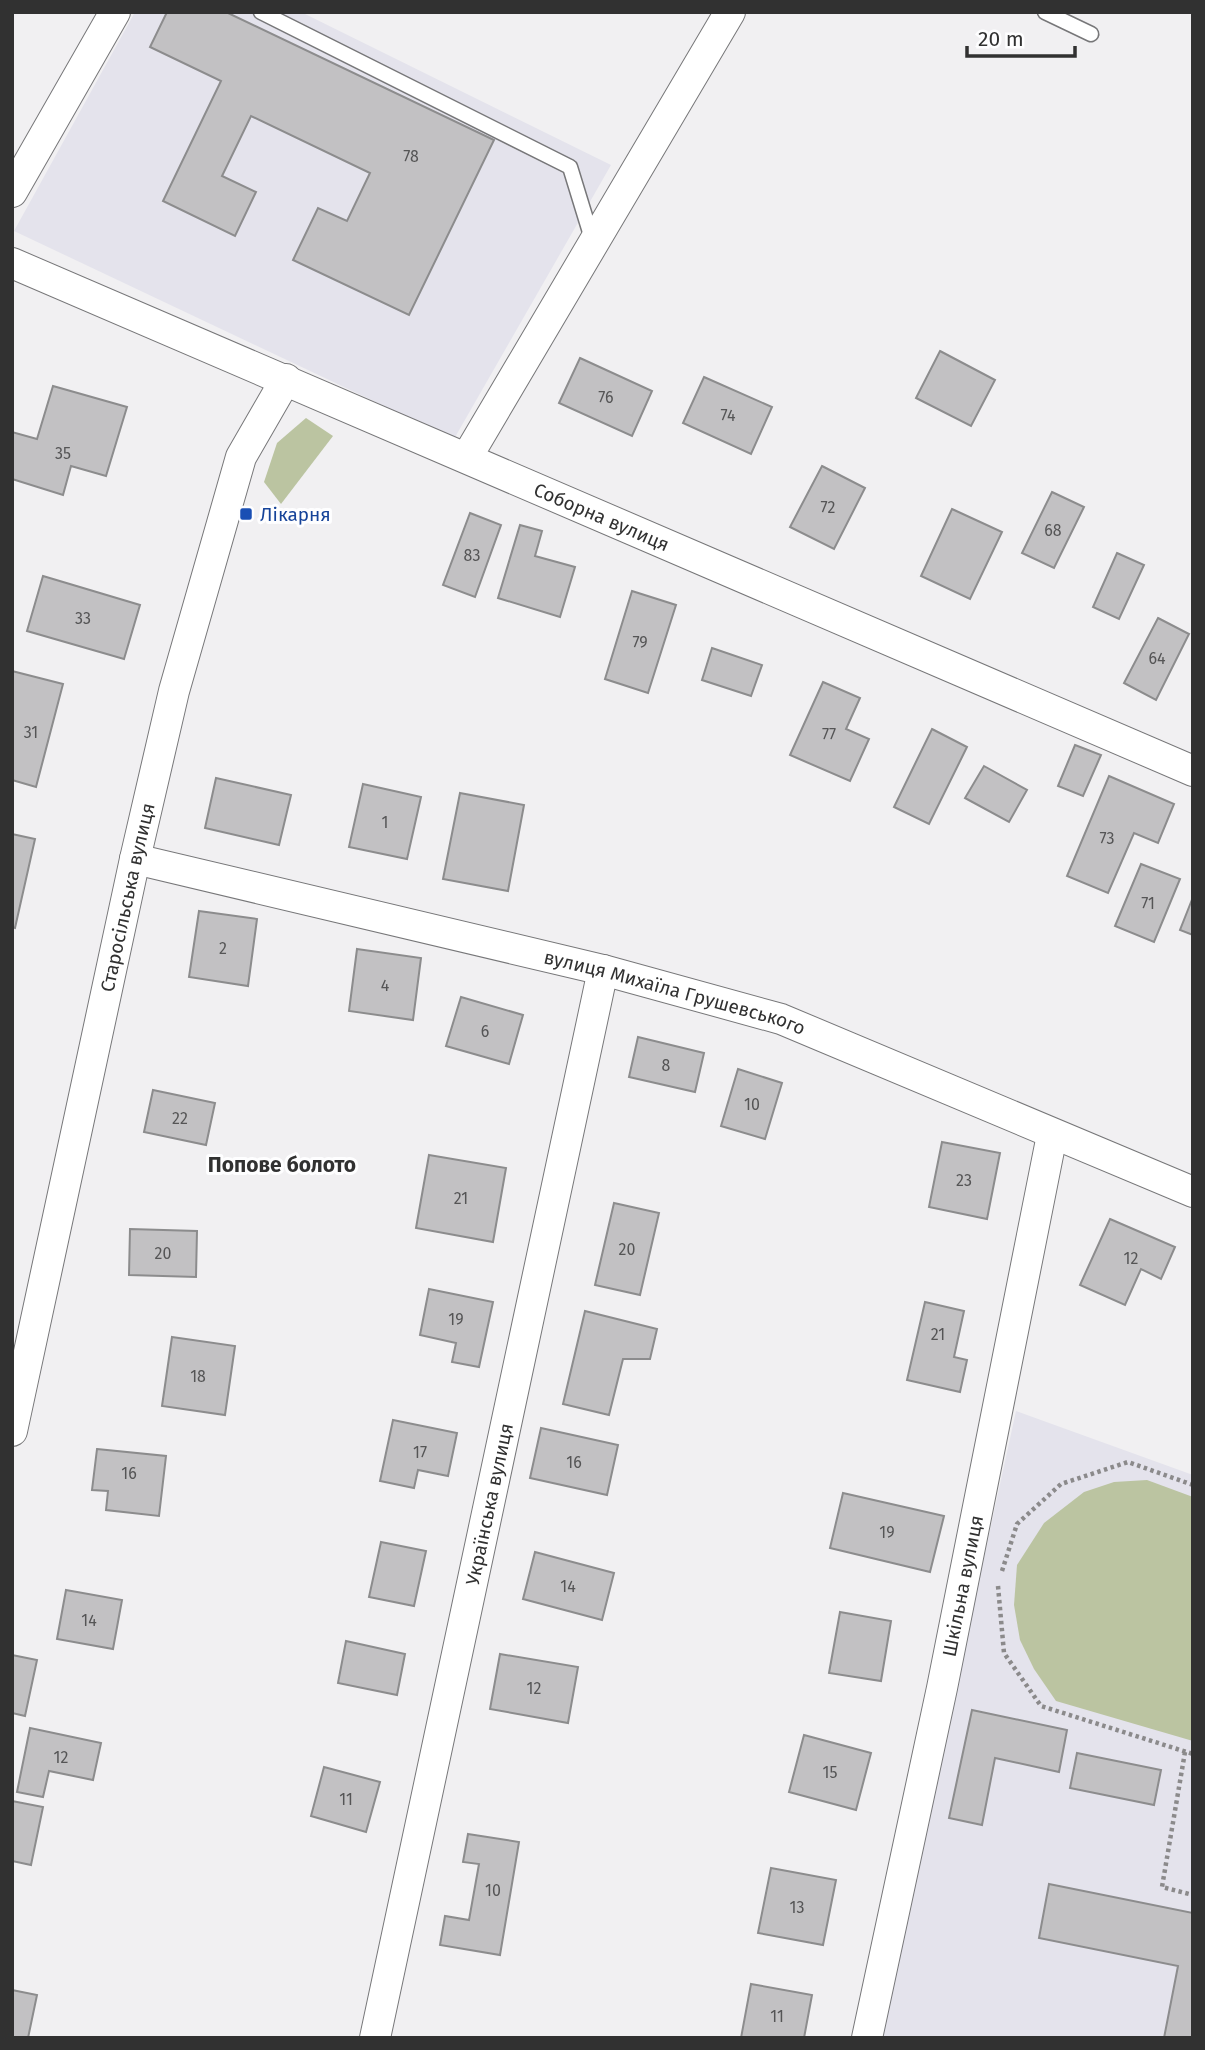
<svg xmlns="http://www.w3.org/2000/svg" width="1205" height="2050" font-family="'Fira Sans',sans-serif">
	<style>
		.built { fill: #e4e3ec }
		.green { fill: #bbc4a1 }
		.building { fill: #c2c1c3; stroke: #8c8c8d; stroke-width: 2 }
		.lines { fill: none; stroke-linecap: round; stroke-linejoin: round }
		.lane-casing { stroke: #777779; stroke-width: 17 }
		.street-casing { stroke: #777779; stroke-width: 32 }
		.path { stroke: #8b8a8b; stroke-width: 4.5; stroke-dasharray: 3.5 3.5; stroke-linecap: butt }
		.lane { stroke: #fff; stroke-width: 14 }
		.street { stroke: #fff; stroke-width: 30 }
		.transit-dot { fill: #1a4fb4; stroke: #fefeff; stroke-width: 2.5 }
		.labels { text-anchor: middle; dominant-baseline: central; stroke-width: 6; stroke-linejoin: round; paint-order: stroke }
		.number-label { font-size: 16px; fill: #555556 }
		.transit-label { font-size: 19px; fill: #164399; stroke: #fefeff; text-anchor: start }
		.street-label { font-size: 19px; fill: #313131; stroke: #fefeff }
		.neighbourhood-label { font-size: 21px; font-weight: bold; fill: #313131; stroke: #fefeff }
	</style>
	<rect width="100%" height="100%" fill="#f1f0f2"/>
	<g class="built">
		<path d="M135,12H301L611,165L454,439L14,231Z"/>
		<path d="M1016,1411L1193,1475V2038H879Z"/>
	</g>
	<g class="green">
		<path d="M306,418L333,436L281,504L264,482L277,443Z"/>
		<path d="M1147,1480L1193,1497V1741L1056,1701L1034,1669L1020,1640L1014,1605L1017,1565L1044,1523L1084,1492L1114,1482Z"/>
	</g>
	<g class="building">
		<path d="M167,12H226L494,140L409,315L293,260L318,208L347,221L370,173L251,116L222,176L256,192L235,236L163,201L221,81L150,47Z"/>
		<path d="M940,351L995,380L971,426L916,398Z"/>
		<path d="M580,358L652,391L632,436L559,403Z"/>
		<path d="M704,377L772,407L751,454L683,423Z"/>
		<path d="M53,386L127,407L106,476L71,466L63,495L12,479V432L37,439Z"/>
		<path d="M822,466L865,488L834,549L790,527Z"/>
		<path d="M1052,492L1084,507L1054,568L1022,553Z"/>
		<path d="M952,509L1002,532L970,599L921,576Z"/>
		<path d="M470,513L501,525L475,597L443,585Z"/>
		<path d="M520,525L542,531L535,556L575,567L560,617L498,598Z"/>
		<path d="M1117,553L1144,565L1119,619L1093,607Z"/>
		<path d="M43,576L140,605L124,659L27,631Z"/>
		<path d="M632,591L676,605L648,693L605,679Z"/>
		<path d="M1158,618L1189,634L1156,700L1124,683Z"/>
		<path d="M712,648L762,665L751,696L702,680Z"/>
		<path d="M12,671L63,684L36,787L12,780Z"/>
		<path d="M823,682L860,698L846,729L869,739L850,781L790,755Z"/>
		<path d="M932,729L967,747L929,824L894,807Z"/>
		<path d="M1075,745L1101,755L1083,796L1058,786Z"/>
		<path d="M984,766L1027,790L1009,822L965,798Z"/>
		<path d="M1109,776L1174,804L1158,843L1134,833L1108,893L1067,876Z"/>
		<path d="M216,778L291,795L279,845L205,828Z"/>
		<path d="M363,784L421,797L407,859L349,847Z"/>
		<path d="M460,793L524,805L508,891L443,879Z"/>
		<path d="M12,834L35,839L15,928L12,927Z"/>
		<path d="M1141,864L1180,879L1154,942L1115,926Z"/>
		<path d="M1193,897V935L1180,930Z"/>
		<path d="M199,911L257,919L248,986L189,977Z"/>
		<path d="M357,949L421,958L413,1020L349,1011Z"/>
		<path d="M461,997L523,1015L509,1064L446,1046Z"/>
		<path d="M638,1037L704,1053L695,1092L629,1077Z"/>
		<path d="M738,1069L782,1083L765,1139L721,1126Z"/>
		<path d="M153,1090L215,1103L206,1145L144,1132Z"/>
		<path d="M942,1142L1000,1153L987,1219L929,1207Z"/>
		<path d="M429,1155L506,1168L493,1242L416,1228Z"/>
		<path d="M614,1203L659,1213L640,1295L595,1285Z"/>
		<path d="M1110,1219L1175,1247L1161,1279L1141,1269L1125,1305L1080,1285Z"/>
		<path d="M130,1229L197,1231L196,1277L129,1275Z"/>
		<path d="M429,1289L493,1302L479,1367L452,1362L456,1343L420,1335Z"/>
		<path d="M925,1302L964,1311L954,1357L967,1360L960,1392L907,1380Z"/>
		<path d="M585,1311L657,1329L650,1359H623L609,1415L563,1404Z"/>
		<path d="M172,1337L235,1346L225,1415L162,1406Z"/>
		<path d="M393,1420L457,1433L448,1476L418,1470L414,1488L380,1481Z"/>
		<path d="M541,1428L618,1445L607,1495L530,1478Z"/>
		<path d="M97,1449L166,1456L159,1516L106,1510L108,1491L92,1490Z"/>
		<path d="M843,1493L944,1516L930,1572L830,1548Z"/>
		<path d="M381,1542L426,1551L414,1606L369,1597Z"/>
		<path d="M535,1552L614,1573L602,1620L523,1599Z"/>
		<path d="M66,1590L122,1600L113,1649L57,1639Z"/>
		<path d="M840,1612L891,1621L881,1681L829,1673Z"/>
		<path d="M346,1641L405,1654L397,1695L338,1683Z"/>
		<path d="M500,1654L578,1667L568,1723L490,1709Z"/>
		<path d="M12,1655L37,1660L25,1716L12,1713Z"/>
		<path d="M972,1710L1067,1730L1059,1772L995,1758L982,1825L949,1818Z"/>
		<path d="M30,1728L101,1743L93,1780L49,1771L43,1797L17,1792Z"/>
		<path d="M804,1735L871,1753L856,1810L789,1792Z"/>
		<path d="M1077,1753L1161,1770L1154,1805L1070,1788Z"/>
		<path d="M324,1767L380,1782L366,1832L311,1816Z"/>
		<path d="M12,1801L43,1807L31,1865L12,1861Z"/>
		<path d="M468,1834L519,1842L500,1955L440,1945L445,1916L469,1920L479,1864L463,1862Z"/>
		<path d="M771,1868L836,1880L823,1945L758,1933Z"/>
		<path d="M1049,1884L1193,1913V2038H1164L1178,1966L1039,1938Z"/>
		<path d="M751,1984L812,1995L804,2038H741Z"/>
		<path d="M12,1990L37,1995L28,2038H12Z"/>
	</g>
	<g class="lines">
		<g class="lane-casing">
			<g id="lane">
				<path d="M261,12L570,167L593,242"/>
				<path d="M1045,12L1091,34"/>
			</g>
		</g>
		<g class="street-casing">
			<g id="street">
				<path d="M12,192L115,12"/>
				<path id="s1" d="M12,263L1193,771"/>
				<path d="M467,457L730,12"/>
				<path id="s2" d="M135,859L603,970L781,1019L1193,1192"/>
				<path id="s3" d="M12,1431L135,859L174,691L241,457L286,379"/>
				<path id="s4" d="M375,2038L603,970"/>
				<path id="s5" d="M867,2038L942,1688L1052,1135"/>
			</g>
		</g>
		<g class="path">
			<path d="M1002,1571L1017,1524L1061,1484L1128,1462L1193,1485"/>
			<path d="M998,1586L1004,1653L1041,1706L1193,1754"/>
			<path d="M1185,1752L1162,1887L1193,1895"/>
		</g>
		<use href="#lane" class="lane"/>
		<use href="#street" class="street"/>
	</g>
	<rect class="transit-dot" x="239" y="507" width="14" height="14" rx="3.5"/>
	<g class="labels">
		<g class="number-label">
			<text x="411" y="156">78</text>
			<text x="606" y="397">76</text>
			<text x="728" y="415">74</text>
			<text x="63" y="453">35</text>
			<text x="828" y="507">72</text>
			<text x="1053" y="530">68</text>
			<text x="472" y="555">83</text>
			<text x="83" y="618">33</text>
			<text x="640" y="642">79</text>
			<text x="1157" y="658">64</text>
			<text x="31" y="732">31</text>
			<text x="829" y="734">77</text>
			<text x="385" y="822">1</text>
			<text x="1107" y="838">73</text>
			<text x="1148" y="903">71</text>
			<text x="223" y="948">2</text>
			<text x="385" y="985">4</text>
			<text x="485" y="1031">6</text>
			<text x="666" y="1065">8</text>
			<text x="752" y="1104">10</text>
			<text x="180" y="1118">22</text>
			<text x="964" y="1180">23</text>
			<text x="461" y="1198">21</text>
			<text x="627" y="1249">20</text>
			<text x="163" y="1253">20</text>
			<text x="1131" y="1258">12</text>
			<text x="456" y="1319">19</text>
			<text x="938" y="1334">21</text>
			<text x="198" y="1376">18</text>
			<text x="420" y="1452">17</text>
			<text x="574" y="1462">16</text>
			<text x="129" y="1473">16</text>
			<text x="887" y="1532">19</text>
			<text x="568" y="1586">14</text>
			<text x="89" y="1620">14</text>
			<text x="534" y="1688">12</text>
			<text x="61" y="1757">12</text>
			<text x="830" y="1772">15</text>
			<text x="346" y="1799">11</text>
			<text x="493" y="1890">10</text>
			<text x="797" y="1907">13</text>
			<text x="777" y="2016">11</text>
		</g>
		<g class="transit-label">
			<text x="260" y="514">Лікарня</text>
		</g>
		<g class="street-label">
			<text stroke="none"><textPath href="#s1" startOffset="642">Соборна вулиця</textPath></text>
			<text stroke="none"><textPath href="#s3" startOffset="546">Старосільська вулиця</textPath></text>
			<text stroke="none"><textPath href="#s2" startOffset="556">вулиця Михаїла Грушевського</textPath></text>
			<text stroke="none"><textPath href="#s4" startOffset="546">Українська вулиця</textPath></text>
			<text stroke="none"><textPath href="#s5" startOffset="462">Шкільна вулиця</textPath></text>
		</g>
		<g class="neighbourhood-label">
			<text x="282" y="1165">Попове болото</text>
		</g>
	</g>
	<rect width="1205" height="2050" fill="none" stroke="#313131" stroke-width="28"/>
	<path d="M967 46v10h108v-10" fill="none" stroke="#313131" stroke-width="3.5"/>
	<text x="978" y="46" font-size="21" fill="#313131" stroke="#fefeff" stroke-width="5" paint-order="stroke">20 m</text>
</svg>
